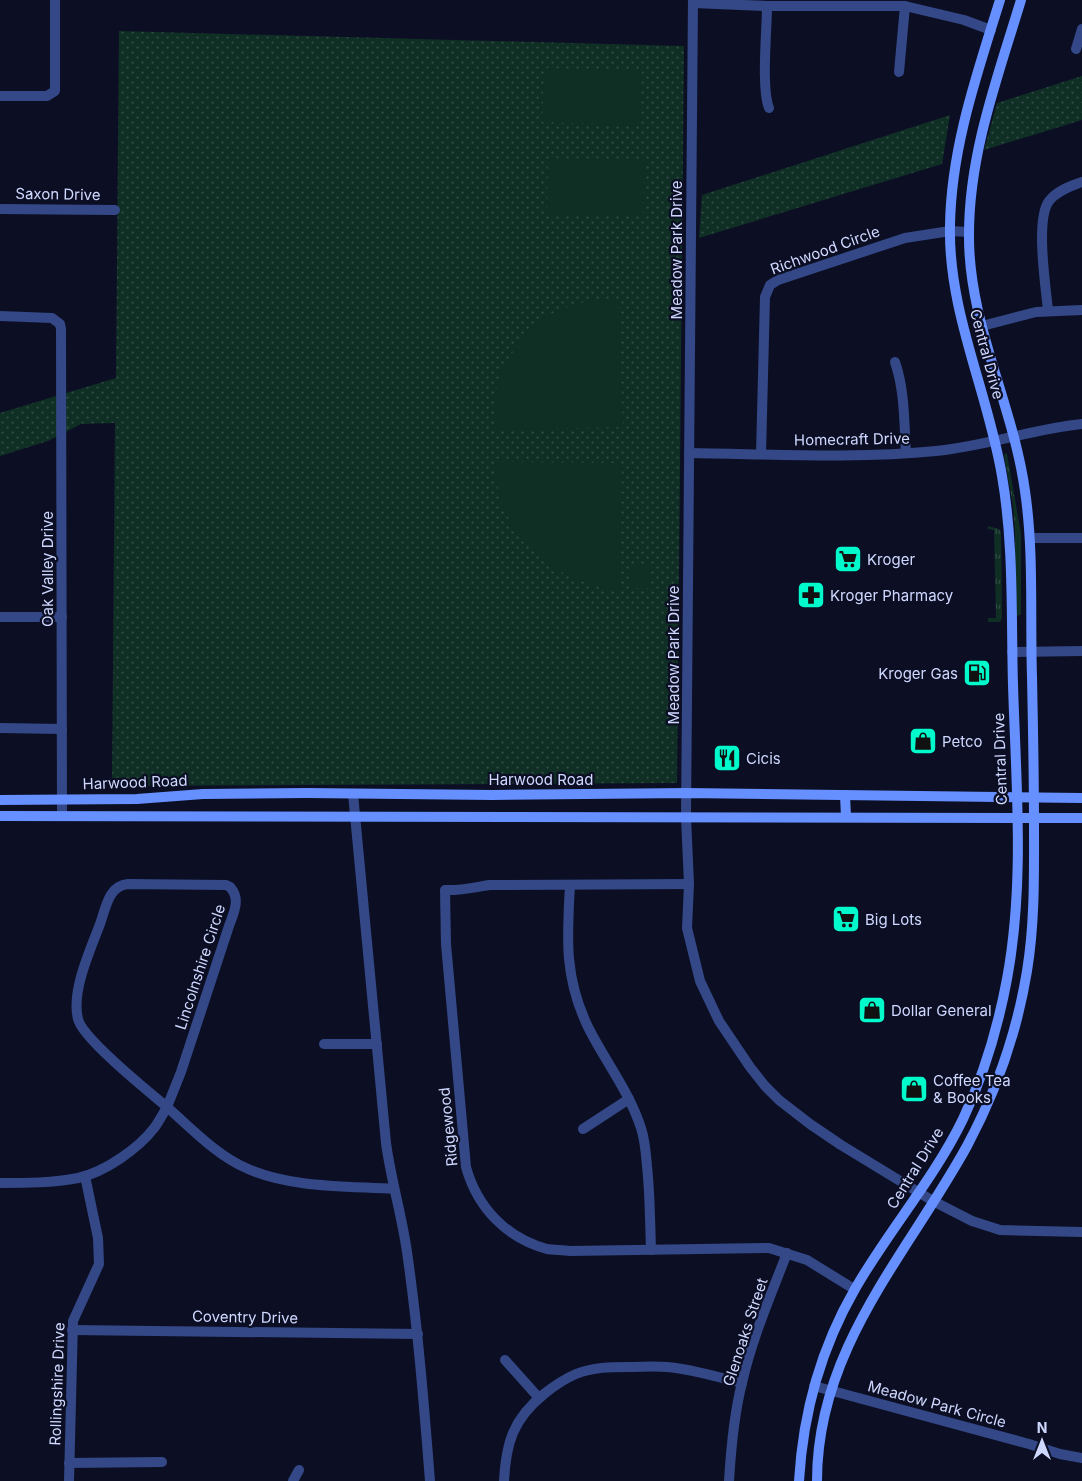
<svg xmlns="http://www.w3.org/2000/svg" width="1082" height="1481" font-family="Inter,sans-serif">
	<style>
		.grass { fill: url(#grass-tufts) }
		.park { fill: url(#park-dots) }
		.pitch { fill: #0f2e24 }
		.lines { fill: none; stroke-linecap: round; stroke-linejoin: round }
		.minor { stroke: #344887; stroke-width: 10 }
		.tertiary { stroke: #344887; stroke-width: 10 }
		.secondary { stroke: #668fff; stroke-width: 10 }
		.labels { text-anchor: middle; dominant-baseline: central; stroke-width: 4.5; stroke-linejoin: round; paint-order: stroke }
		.street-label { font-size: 15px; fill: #cfd8ff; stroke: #0c0f24 }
		.poi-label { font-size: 15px; fill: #cfd8ff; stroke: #0c0f24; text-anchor: start }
	</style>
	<defs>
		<pattern id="grass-tufts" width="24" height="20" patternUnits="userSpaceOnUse" patternTransform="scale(1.25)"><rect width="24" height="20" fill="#0f2e24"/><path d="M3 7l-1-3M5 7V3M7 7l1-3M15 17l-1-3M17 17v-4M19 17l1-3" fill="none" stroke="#314c45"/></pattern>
		<pattern id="park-dots" width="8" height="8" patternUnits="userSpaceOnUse" patternTransform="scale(1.25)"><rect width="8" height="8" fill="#0f2e24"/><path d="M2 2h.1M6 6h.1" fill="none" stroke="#314c45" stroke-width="1.8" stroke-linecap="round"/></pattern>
	</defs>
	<rect width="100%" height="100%" fill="#0c0f24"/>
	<g class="grass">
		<path d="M1005,453L1007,454L1021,534V614L1018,616L1016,615L1015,610V533L1013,505L1004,456Z"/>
		<path d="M988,526L999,529L1001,532L1002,618L1000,622H988V618H996L994,530L988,529Z"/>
	</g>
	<g class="park">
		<path d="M119,31L684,46L677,783L112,786L115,423L81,424L48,441L0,456V413L116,378Z"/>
		<path d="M1082,76V120L984,150L997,103Z"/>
		<path d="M950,115L942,164L699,238L702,195Z"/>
	</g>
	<g class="pitch">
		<path d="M544,68L642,71L641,125L542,122Z"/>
		<path d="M548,158L644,159L643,216L547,215Z"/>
		<path d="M597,299H618L623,427L496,430L497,383L504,365L530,327L551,314L573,305Z"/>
		<path d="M495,462L622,463L620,591C561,582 512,549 498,489C496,480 496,470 495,462Z"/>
		<rect x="630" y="566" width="19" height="22"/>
	</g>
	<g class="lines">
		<g class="minor">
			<path d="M693,0L686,817L689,884L687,928L700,981L719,1021L750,1067L765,1086L779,1100L810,1124L841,1145L933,1201L972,1221L1000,1230L1082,1232"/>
			<path d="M693,3L767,6H905L964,20L991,30"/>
			<path d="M767,6C767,30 761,88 769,108"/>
			<path d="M1076,49L1082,29"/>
			<path d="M899,72L905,6"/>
			<path d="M0,96H47L55,91V0"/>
			<path d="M0,209L115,210"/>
			<path d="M1048,311C1046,287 1035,220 1049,201C1057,191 1070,186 1082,182"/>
			<path d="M0,316L52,318L60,324L61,329L62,816"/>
			<path d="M982,326L1036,312L1082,310"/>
			<path d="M895,362C905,391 904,423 906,453"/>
			<path d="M689,453C771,454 855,459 936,451C986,446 1033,429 1082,424"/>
			<path d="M761,454L765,297L770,285L778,280L905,238L950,231L969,232"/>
			<path d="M1030,538H1082"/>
			<path d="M0,617H62"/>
			<path d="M1012,652L1082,651"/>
			<path d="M0,728L62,729"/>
			<path d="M128,884L226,885L230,887C241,899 234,912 229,926L181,1072L167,1107C149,1092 82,1038 78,1019C71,991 90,951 100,924C106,908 108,886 128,884Z"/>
			<path d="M689,884L490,885C475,887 461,891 445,890L446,944L466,1167C477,1207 506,1238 547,1249C554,1250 562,1250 570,1251L769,1248L807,1260L854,1289"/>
			<path d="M570,885C567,938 564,977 588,1027C605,1061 629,1091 641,1128C645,1140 646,1153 647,1166C650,1194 650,1222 651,1250"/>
			<path d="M324,1044H377"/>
			<path d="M583,1129L629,1099"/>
			<path d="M0,1183C26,1183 53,1183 78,1178C105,1172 138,1149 155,1127C159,1121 163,1114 167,1107C191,1128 216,1155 246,1168C289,1188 347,1186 394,1189"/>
			<path d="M72,1330L418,1334"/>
			<path d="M505,1360L539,1398"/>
			<path d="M814,1386L1029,1444L1060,1454L1082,1458"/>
			<path d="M69,1463L162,1462"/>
			<path d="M69,1481L73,1321L99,1264L98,1238L85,1176"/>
			<path d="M293,1481L299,1470"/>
			<path d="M504,1481C506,1443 513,1419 544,1394C554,1386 564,1379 576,1374C593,1367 611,1367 629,1367C641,1367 654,1366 667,1367C692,1369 717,1377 742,1383"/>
			<path d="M729,1481C731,1448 734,1414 742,1383C752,1338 771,1295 787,1253"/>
		</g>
		<path class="tertiary" d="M353,794L386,1143C391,1180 402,1216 407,1252C418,1328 424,1405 430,1481"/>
		<g class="secondary">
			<path d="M845,795L846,817"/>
			<path d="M0,800L137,799L203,794L307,793L493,795L687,793L1082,798"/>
			<path d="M0,816L1082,818"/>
			<path d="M799,1481C803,1413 821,1348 855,1289C888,1231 934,1179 963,1119C984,1075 998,1027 1007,979C1025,882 1016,783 1013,685C1011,615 1014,545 1002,476C988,392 948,312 950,226C951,148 977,74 1000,0"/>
			<path d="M817,1481C817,1348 907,1255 967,1146C996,1092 1017,1032 1027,971C1035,922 1034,873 1034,824C1034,775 1033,726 1032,677C1030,615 1034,552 1025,491C1013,404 968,323 969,234C969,153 998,76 1021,0"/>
		</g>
	</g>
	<defs>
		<g id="supermarket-square" transform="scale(1.4375)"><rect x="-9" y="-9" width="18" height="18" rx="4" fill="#00facb" stroke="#0c0f24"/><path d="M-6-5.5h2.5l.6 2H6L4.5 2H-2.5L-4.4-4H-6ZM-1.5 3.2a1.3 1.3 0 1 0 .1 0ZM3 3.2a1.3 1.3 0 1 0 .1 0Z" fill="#111"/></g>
		<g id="pharmacy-square" transform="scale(1.4375)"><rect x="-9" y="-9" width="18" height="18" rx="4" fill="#00facb" stroke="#0c0f24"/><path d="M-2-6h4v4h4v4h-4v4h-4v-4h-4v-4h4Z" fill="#111"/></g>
		<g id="fuel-square" transform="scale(1.4375)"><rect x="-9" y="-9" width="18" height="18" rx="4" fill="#00facb" stroke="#0c0f24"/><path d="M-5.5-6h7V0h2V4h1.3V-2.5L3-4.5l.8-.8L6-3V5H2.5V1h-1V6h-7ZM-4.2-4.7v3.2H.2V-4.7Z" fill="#111"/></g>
		<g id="shop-square" transform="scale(1.4375)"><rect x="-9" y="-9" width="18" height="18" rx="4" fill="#00facb" stroke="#0c0f24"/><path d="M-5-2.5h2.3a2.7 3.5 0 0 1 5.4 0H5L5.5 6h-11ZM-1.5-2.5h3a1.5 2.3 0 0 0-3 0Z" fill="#111"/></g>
		<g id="restaurant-square" transform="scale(1.4375)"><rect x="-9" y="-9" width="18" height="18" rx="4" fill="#00facb" stroke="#0c0f24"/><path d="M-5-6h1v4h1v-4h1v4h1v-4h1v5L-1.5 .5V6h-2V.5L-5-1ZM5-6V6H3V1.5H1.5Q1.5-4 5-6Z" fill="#111"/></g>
	</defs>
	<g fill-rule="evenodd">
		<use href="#supermarket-square" x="848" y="559"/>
		<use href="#pharmacy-square" x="811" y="595"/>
		<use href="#fuel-square" x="977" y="673"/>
		<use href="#shop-square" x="923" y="741"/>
		<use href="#restaurant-square" x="727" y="758"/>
		<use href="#supermarket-square" x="846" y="919"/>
		<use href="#shop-square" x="872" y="1010"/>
		<use href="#shop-square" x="914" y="1089"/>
	</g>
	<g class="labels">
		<g class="street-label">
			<text transform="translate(58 194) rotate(1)">Saxon Drive</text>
			<text transform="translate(676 250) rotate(-90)">Meadow Park Drive</text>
			<text transform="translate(825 250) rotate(-20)">Richwood Circle</text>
			<text transform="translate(987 354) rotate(75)">Central Drive</text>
			<text transform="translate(852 439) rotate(-1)">Homecraft Drive</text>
			<text transform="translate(47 569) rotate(-90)">Oak Valley Drive</text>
			<text transform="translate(673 655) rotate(-90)">Meadow Park Drive</text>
			<text transform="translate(1000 759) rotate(-92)">Central Drive</text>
			<text x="541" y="779">Harwood Road</text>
			<text transform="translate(135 782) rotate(-2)">Harwood Road</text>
			<text transform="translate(200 967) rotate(-72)">Lincolnshire Circle</text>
			<text transform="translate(448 1127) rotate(-96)">Ridgewood</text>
			<text transform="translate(915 1168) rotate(-58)">Central Drive</text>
			<text transform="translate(245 1317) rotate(1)">Coventry Drive</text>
			<text transform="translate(745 1332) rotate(-72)">Glenoaks Street</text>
			<text transform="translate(57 1384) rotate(-88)">Rollingshire Drive</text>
			<text transform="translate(937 1404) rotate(15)">Meadow Park Circle</text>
		</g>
		<g class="poi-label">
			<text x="867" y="559">Kroger</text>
			<text x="830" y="595">Kroger Pharmacy</text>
			<text x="958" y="673" text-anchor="end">Kroger Gas</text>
			<text x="942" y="741">Petco</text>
			<text x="746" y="758">Cicis</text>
			<text x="865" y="919">Big Lots</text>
			<text x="891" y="1010">Dollar General</text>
			<text x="933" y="1080">Coffee Tea<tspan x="933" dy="17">&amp; Books</tspan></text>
		</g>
	</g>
	<g transform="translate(1042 1441)" stroke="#0c0f24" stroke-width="4" paint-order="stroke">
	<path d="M0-4L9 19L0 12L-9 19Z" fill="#cfd8ff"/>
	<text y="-8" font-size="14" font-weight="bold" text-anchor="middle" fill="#cfd8ff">N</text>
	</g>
</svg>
